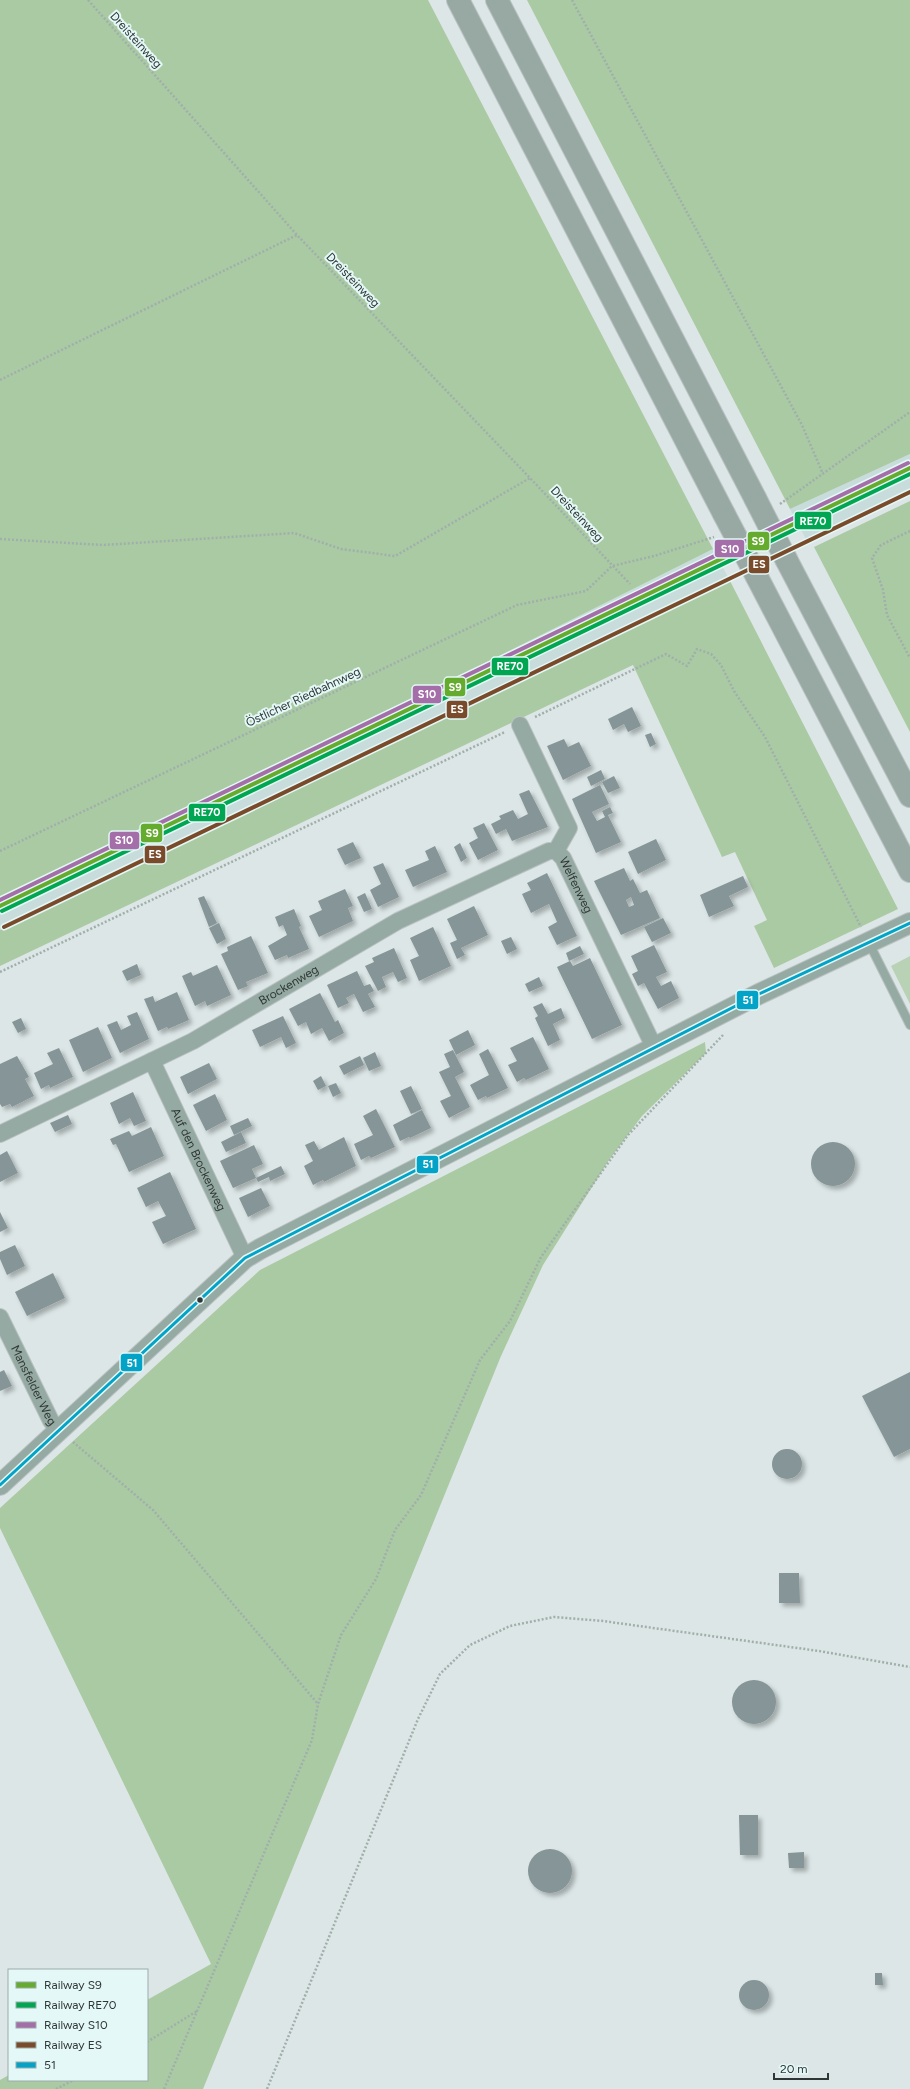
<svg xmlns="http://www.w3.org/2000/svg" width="910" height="2089" font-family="Figtree,sans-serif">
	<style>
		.built { fill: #c9dcdc }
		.green { fill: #b9d2b6 }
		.forest { fill: #aacaa3 }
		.building { fill: #859598; fill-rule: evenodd; filter: url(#shadow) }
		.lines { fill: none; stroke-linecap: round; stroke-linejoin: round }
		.service-casing { stroke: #bac2c2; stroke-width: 10 }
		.minor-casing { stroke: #bac2c2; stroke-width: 18 }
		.tertiary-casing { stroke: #bac2c2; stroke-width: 22 }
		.motorway-casing { stroke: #bac2c2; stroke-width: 24 }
		.path { stroke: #a0afaa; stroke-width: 2.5; stroke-dasharray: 2 2; stroke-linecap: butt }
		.service { stroke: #95aaa2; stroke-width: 8 }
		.minor { stroke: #95aaa2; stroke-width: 16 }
		.tertiary { stroke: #95aaa2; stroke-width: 20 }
		.motorway { stroke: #98a9a3; stroke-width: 22 }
		.motorway-bridge-casing { stroke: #bac2c2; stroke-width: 24; stroke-linecap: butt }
		.motorway-bridge { stroke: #98a9a3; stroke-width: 22 }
		.bus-1-casing { stroke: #e4f8f7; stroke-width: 6 }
		.bus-1 { stroke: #02a3c6; stroke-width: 3 }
		.rail-1-casing { stroke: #e4f8f7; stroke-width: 7 }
		.rail-2-casing { stroke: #e4f8f7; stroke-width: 7 }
		.rail-3-casing { stroke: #e4f8f7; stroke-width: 7 }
		.rail-4-casing { stroke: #e4f8f7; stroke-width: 7 }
		.rail-1 { stroke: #65ab2e; stroke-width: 4 }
		.rail-2 { stroke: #00a651; stroke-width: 4 }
		.rail-3 { stroke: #a46fa9; stroke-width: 4 }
		.rail-4 { stroke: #7a4b2a; stroke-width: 4 }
		.bus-dot { fill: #2f3736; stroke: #e4f8f7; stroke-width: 1.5 }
		.labels { text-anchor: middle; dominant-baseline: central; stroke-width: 4; stroke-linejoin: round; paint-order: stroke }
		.street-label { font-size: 12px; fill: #2f3736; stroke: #e4f8f7 }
		.line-badge { stroke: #e4f8f7; stroke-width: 1.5 }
		.badge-label { font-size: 11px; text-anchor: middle; font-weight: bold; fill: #fff }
	</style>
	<defs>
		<filter id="shadow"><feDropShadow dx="3.5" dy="3.5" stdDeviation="2" flood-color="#0004"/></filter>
	</defs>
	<rect width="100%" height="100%" fill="#dce6e6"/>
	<g class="built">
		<path d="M910,454V494L808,543L790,509Z"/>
		<path d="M713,549L729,579L0,930V897L493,659Z"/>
	</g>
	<path class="green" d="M910,956V1004L891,966Z"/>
	<g class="forest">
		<path d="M0,0H428L713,549L493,659L0,897Z"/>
		<path d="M527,0H910V454L790,509Z"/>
		<path d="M910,501V732L814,547Z"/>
		<path d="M729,579L898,909L774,968L754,926L767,920L735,852L722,857L633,665L0,966V930Z"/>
		<path d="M705,1042L706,1053L642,1116L609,1160L543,1265L501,1356L203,2089H0V2080L9,2075V2080H147V2000L211,1964L0,1528V1508L260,1270Z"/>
	</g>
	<g class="building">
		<path d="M632,707L641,726L628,732L624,724L613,730L608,719Z"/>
		<path d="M651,733L656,744L650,747L645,735Z"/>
		<path d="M564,739L568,747L579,742L591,766L563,780L547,746Z"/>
		<path d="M601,770L605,779L591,786L587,777Z"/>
		<path d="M614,776L620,788L608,793L602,782Z"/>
		<path d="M600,785L609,804L592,812L597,821L605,817L602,811L610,807L613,813L608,815L621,842L596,853L572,799Z"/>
		<path d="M529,790L548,827L512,841L506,829L496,834L491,824L501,819L499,816L513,810L518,819L528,814L519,794Z"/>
		<path d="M484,823L498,850L478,860L469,843L478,838L473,828Z"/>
		<path d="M656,839L666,860L638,874L628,852Z"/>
		<path d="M353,842L361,858L345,865L337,849Z"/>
		<path d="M460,843L467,858L461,862L454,847Z"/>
		<path d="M435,846L447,872L413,887L405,870L429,860L425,851Z"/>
		<path d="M383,863L399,897L378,907L370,890L381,884L373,867Z"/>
		<path d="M624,868L630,881L633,879L640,893L647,890L660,918L621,935L594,881ZM631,897L634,905L629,907L626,900Z"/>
		<path d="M547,873L577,936L557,945L548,927L557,922L549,904L531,913L522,894L531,890L527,883Z"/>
		<path d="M743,876L748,887L729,896L734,906L709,917L700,895Z"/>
		<path d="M345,889L353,906L348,908L353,921L319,937L309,916L322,910L318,901Z"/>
		<path d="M365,893L372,909L364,912L357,897Z"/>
		<path d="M204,896L217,923L209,927L198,898Z"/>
		<path d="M474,906L488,935L461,948L465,955L457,959L450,943L457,940L447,919Z"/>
		<path d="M294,909L301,926L299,927L309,949L288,958L287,955L275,960L268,946L287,935L283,925L279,927L275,917Z"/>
		<path d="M663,918L671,933L652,942L644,927Z"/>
		<path d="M219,923L226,939L217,944L209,928Z"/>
		<path d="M433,927L451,966L419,981L410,960L419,956L410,938Z"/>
		<path d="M251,936L268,973L246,982L248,986L238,990L221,954L228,951L227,947Z"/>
		<path d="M511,937L517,949L507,954L501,941Z"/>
		<path d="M654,945L667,972L656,977L661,986L671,981L679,998L658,1009L644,983L638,986L632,974L638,971L631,956Z"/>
		<path d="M580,946L584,954L569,961L566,953Z"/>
		<path d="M394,948L407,978L398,982L393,972L382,977L386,987L378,991L365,966L374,962L372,958Z"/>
		<path d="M590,958L622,1025L592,1039L557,967L570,961L573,966Z"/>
		<path d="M137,964L141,975L127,981L122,971Z"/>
		<path d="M217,965L231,995L207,1006L205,1001L195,1006L182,976L191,972L193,976Z"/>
		<path d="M357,971L364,986L370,984L374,991L368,994L375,1007L363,1012L354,994L346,998L349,1003L338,1008L327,985Z"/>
		<path d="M539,977L543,986L529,992L525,984Z"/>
		<path d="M177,992L189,1020L168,1029L167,1027L158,1031L144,999L153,996L155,1002Z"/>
		<path d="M320,993L335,1022L338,1020L344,1033L329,1041L322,1028L311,1034L306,1022L298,1026L289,1009Z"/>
		<path d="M542,1003L548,1014L561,1008L565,1018L553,1024L560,1040L548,1046L535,1018L538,1016L533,1007Z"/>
		<path d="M137,1012L149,1039L120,1053L107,1025L117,1021L121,1030L131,1025L127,1016Z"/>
		<path d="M283,1016L296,1043L286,1048L281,1037L260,1047L252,1030Z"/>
		<path d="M21,1018L26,1029L18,1033L12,1022Z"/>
		<path d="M98,1027L112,1058L83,1072L69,1040Z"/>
		<path d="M468,1030L475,1045L456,1055L449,1040Z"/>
		<path d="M533,1037L549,1069L526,1080L524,1078L517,1082L508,1065L517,1061L510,1048Z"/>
		<path d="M59,1048L73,1077L50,1088L49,1085L41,1089L34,1073L53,1064L47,1053Z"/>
		<path d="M488,1049L508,1088L487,1098L486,1096L478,1100L470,1085L489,1075L479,1054Z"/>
		<path d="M453,1050L464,1072L455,1077L470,1107L449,1118L440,1101L451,1096L439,1072L450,1067L444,1054Z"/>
		<path d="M375,1052L381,1066L369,1071L363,1058Z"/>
		<path d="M17,1056L29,1077L25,1079L34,1096L12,1107L10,1104L2,1107L0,1104V1064Z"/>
		<path d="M360,1056L364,1065L344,1075L339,1066Z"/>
		<path d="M209,1063L217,1079L188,1094L180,1077Z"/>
		<path d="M321,1076L326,1086L318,1090L313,1081Z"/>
		<path d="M336,1083L341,1093L333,1097L328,1086Z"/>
		<path d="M411,1086L422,1109L411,1114L400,1091Z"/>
		<path d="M133,1092L146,1121L134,1126L130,1118L119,1124L110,1103Z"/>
		<path d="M215,1094L227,1120L206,1131L193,1105Z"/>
		<path d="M376,1109L395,1147L371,1158L369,1156L361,1160L354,1144L373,1135L363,1116Z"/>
		<path d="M422,1110L431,1128L410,1138L409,1137L400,1141L393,1125Z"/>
		<path d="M68,1115L72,1124L55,1132L50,1123Z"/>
		<path d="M248,1118L252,1126L234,1135L230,1126Z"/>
		<path d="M151,1127L164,1156L129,1172L116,1144L113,1145L110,1139L129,1131L132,1136Z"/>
		<path d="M241,1132L246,1143L226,1152L221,1142Z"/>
		<path d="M344,1137L356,1166L324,1182L323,1180L313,1185L304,1166L313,1161L305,1145L314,1141L319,1150Z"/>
		<circle cx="833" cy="1164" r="22"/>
		<path d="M254,1145L263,1164L252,1169L256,1178L233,1188L220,1161Z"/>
		<path d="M7,1151L18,1173L0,1182V1155Z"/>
		<path d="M281,1166L285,1174L270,1181L269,1177L258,1182L256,1178Z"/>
		<path d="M170,1172L196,1229L163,1244L152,1222L166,1216L158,1201L146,1207L137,1188Z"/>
		<path d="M261,1188L270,1206L248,1217L239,1198Z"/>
		<path d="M0,1212L8,1228L0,1232Z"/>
		<path d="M15,1245L25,1266L7,1275L0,1259V1252Z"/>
		<path d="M53,1273L65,1298L27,1316L15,1292Z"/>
		<path d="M4,1370L12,1386L0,1391V1372Z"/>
		<path d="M910,1372V1449L894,1457L862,1396Z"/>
		<circle cx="787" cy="1464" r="15"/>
		<path d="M779,1573H799L800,1603H779Z"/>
		<circle cx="754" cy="1702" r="22"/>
		<path d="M739,1815H758V1855H740Z"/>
		<circle cx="550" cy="1871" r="22"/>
		<path d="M804,1852V1868H789L788,1853Z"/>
		<path d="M875,1973H882L883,1985H875Z"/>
		<circle cx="754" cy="1995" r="15"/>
	</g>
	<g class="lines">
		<g class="service-casing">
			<path id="service" d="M869,943L910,1025"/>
		</g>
		<g class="minor-casing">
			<g id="minor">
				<path d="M520,725L569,828L556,851"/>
				<path id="s1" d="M556,851L563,858L654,1047"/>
				<path id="s2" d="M152,1061L245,1258"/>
				<path id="s3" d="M0,1134L193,1041L398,921L549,851H556"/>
				<path id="s4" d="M0,1317L51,1421L59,1430"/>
			</g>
		</g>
		<g class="tertiary-casing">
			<path id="tertiary" d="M0,1485L245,1258L260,1249L759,994L910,923"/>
		</g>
		<g class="motorway-casing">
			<g id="motorway">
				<path d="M458,0L724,514"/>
				<path d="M497,0L755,498"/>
				<path d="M787,561L910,796"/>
				<path d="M757,577L910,871"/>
			</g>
		</g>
		<g class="path">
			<path d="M88,0L297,235L530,478L630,584"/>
			<path d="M572,0L802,425L823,474"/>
			<path d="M0,380L297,235"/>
			<path d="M780,504L910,412"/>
			<path d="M910,531L881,545L872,558L883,590L887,615L910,658"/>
			<path d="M0,539L103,545L294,533L341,549L395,556L530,478"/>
			<path d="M535,717L666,654L687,666L697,649L711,654L721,665L734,691L765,737L861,927"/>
			<path d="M0,851L517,605L586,591L612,566L654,556L714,537"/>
			<path d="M0,972L505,732"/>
			<path d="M73,1442L153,1510L318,1704"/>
			<path d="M147,2042L197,2011"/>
			<path d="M56,2089L74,2080"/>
			<path d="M164,2089L312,1740L318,1704L341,1635L376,1579L395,1530L421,1495L480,1360L510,1321L541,1257L628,1135L723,1035"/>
			<path d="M267,2089L418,1719L440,1674L470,1645L510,1626L554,1617L603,1621L819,1651L910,1667"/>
		</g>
		<use href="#service" class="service"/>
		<use href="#minor" class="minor"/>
		<use href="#tertiary" class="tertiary"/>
		<use href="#motorway" class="motorway"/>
		<g class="motorway-bridge-casing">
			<g id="motorway-bridge">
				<path d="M755,498L787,561"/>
				<path d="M724,514L757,577"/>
			</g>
		</g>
		<use href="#motorway-bridge" class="motorway-bridge"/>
		<g class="bus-1-casing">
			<path id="bus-1" d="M0,1485L245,1258L759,994L910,923"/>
		</g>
		<use href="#bus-1" class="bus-1"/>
		<g class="rail-1-casing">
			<path id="rail-1" d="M0,906L910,468"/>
		</g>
		<g class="rail-2-casing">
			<path id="rail-2" d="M2,911L910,474"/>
		</g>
		<g class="rail-3-casing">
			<path id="rail-3" d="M0,900L908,463"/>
		</g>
		<g class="rail-4-casing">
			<path id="rail-4" d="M4,927L910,492"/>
		</g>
		<use href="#rail-1" class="rail-1"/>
		<use href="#rail-2" class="rail-2"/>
		<use href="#rail-3" class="rail-3"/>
		<use href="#rail-4" class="rail-4"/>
	</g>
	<circle class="bus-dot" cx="200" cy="1300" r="3.5"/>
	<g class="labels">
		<g class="street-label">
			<text transform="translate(136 40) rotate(48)">Dreisteinweg</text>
			<text transform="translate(353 280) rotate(46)">Dreisteinweg</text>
			<text transform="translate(577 514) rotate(47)">Dreisteinweg</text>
			<text transform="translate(303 697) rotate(-25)">Östlicher Riedbahnweg</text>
			<text stroke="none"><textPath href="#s1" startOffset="40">Welfenweg</textPath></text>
			<text stroke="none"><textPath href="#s3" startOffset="325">Brockenweg</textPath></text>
			<text stroke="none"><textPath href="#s2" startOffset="109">Auf den Brockenweg</textPath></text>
			<text stroke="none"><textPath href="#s4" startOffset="76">Mansfelder Weg</textPath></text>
		</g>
	</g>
	<g class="line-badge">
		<rect x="794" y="511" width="38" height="19" rx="4" fill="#00a651"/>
		<rect x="747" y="531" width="23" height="20" rx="4" fill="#65ab2e"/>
		<rect x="714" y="539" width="31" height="19" rx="4" fill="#a46fa9"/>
		<rect x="748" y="555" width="22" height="19" rx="4" fill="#7a4b2a"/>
		<rect x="491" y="657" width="38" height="19" rx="4" fill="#00a651"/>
		<rect x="444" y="677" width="22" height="20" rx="4" fill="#65ab2e"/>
		<rect x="412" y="685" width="30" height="19" rx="4" fill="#a46fa9"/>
		<rect x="446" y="700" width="22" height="19" rx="4" fill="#7a4b2a"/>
		<rect x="188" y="803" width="38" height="19" rx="4" fill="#00a651"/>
		<rect x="140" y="823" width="23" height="20" rx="4" fill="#65ab2e"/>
		<rect x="109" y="831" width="31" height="19" rx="4" fill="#a46fa9"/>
		<rect x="144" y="845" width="22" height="19" rx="4" fill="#7a4b2a"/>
		<rect x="736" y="990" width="23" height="20" rx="4" fill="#02a3c6"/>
		<rect x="416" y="1155" width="23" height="19" rx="4" fill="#02a3c6"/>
		<rect x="120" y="1353" width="23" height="19" rx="4" fill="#02a3c6"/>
	</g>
	<g class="badge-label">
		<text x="813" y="525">RE70</text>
		<text x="758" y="545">S9</text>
		<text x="730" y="553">S10</text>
		<text x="759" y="568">ES</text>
		<text x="510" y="670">RE70</text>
		<text x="455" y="691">S9</text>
		<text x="427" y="698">S10</text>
		<text x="457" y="713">ES</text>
		<text x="207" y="816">RE70</text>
		<text x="152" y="837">S9</text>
		<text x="124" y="844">S10</text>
		<text x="155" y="858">ES</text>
		<text x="748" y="1004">51</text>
		<text x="428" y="1168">51</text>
		<text x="132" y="1367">51</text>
	</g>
	<rect x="8" y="1969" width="140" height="112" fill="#e4f8f7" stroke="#9cabaa"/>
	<rect x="16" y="1982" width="20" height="6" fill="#65ab2e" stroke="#9cabaa"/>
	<text x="44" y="1989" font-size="12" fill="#2f3736">Railway S9</text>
	<rect x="16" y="2002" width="20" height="6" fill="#00a651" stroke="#9cabaa"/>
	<text x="44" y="2009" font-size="12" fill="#2f3736">Railway RE70</text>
	<rect x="16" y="2022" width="20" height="6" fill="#a46fa9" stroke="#9cabaa"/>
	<text x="44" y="2029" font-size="12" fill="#2f3736">Railway S10</text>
	<rect x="16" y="2042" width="20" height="6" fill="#7a4b2a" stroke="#9cabaa"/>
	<text x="44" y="2049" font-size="12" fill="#2f3736">Railway ES</text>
	<rect x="16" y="2062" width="20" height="6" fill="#02a3c6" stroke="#9cabaa"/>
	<text x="44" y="2069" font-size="12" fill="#2f3736">51</text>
	<path d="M774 2073v6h54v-6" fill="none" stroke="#2f3736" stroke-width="2"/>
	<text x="780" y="2073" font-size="12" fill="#2f3736" stroke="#e4f8f7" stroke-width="3" paint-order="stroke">20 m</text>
</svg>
